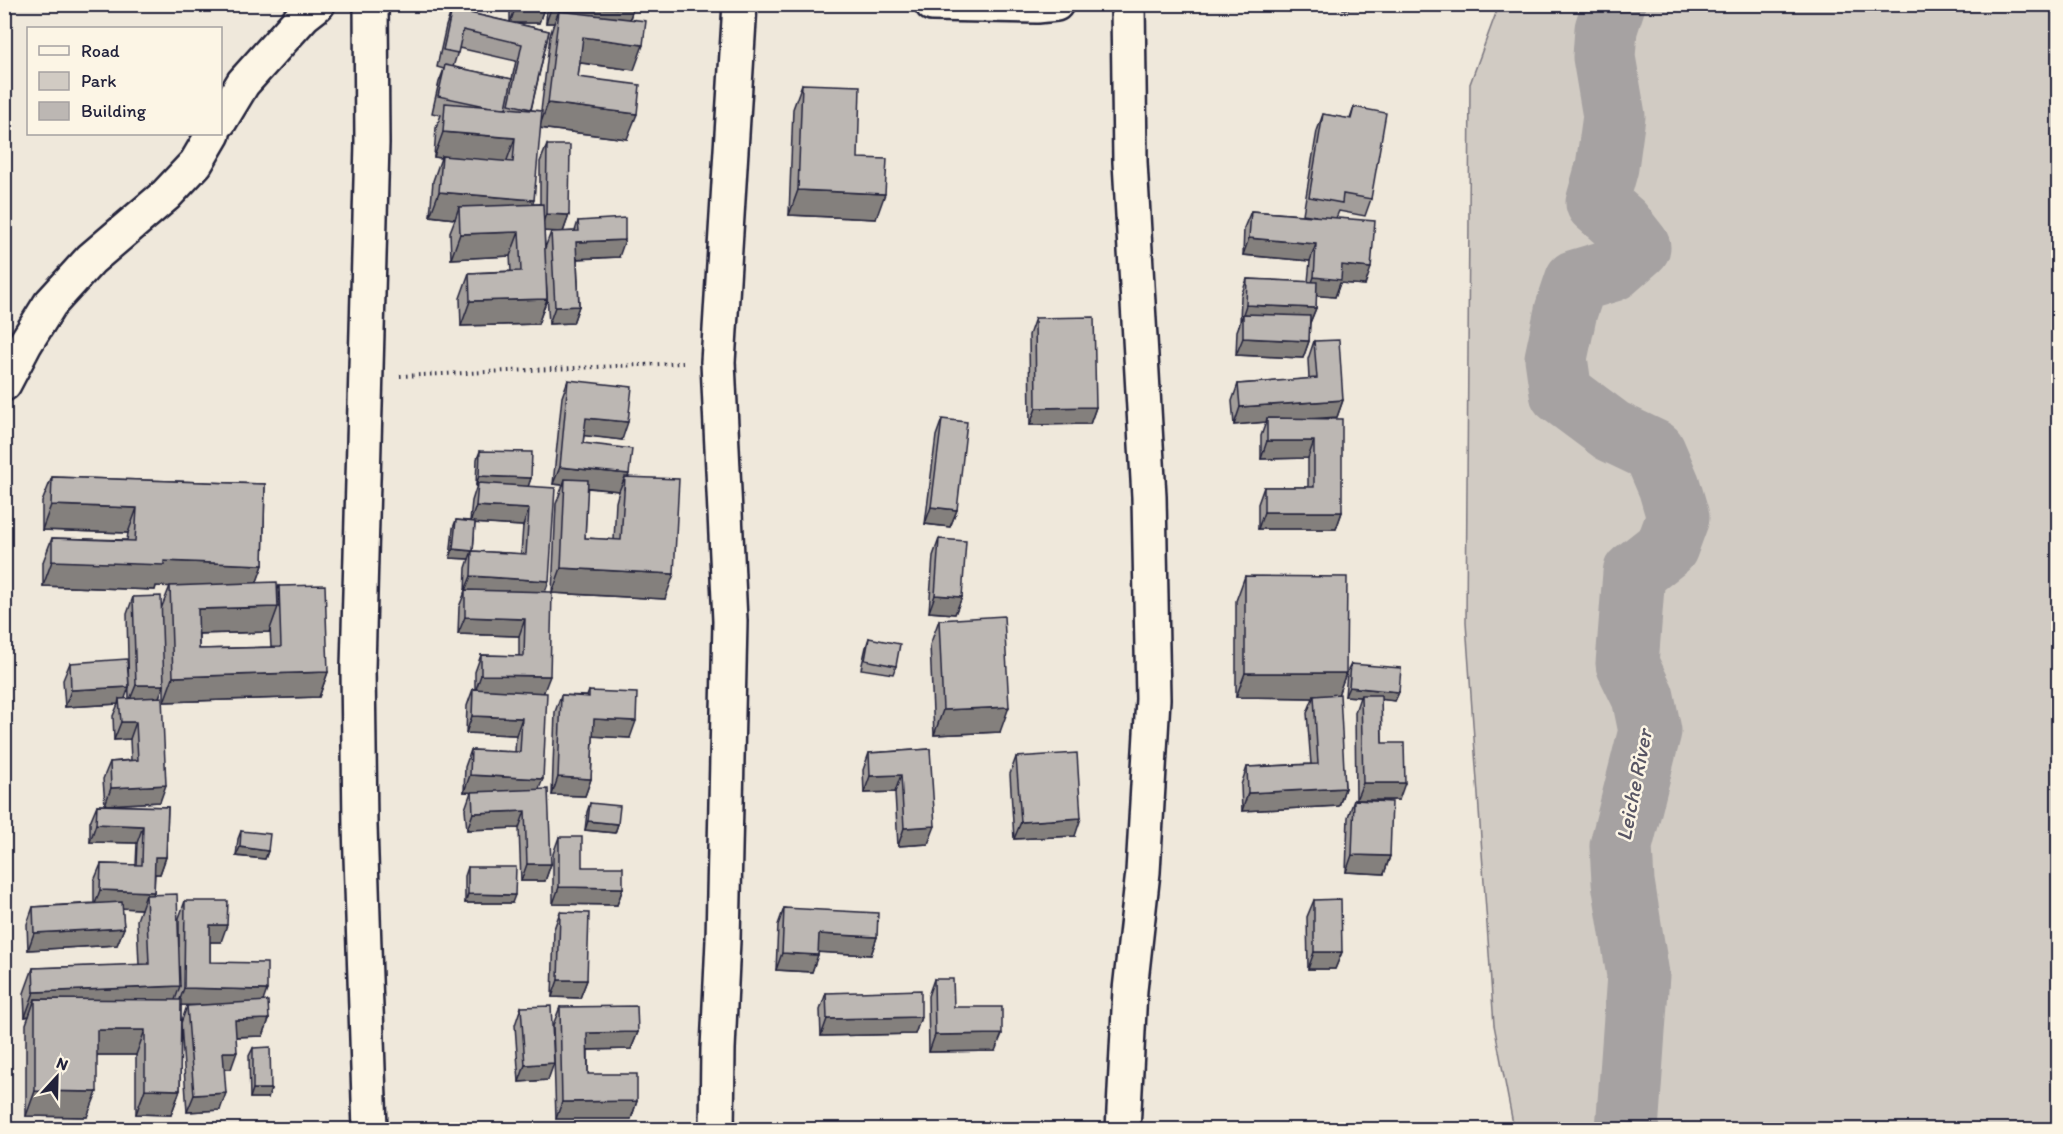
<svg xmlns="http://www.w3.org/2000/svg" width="2063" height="1134" font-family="Itim,sans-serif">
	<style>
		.green { fill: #d1cbc3; stroke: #7a767f; stroke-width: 1.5 }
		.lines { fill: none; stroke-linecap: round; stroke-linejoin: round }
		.river { stroke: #a6a2a2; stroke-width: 63 }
		.minor-casing { stroke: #22223b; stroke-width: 38 }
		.path { stroke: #22223b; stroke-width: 4; stroke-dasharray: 1.5 4.5; stroke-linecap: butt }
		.minor { stroke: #fcf5e5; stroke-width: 33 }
		.wall { fill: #a29d9a; stroke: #22223b; stroke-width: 1.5; fill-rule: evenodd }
		.shaded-wall { fill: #84807d; stroke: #22223b; stroke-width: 1.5 }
		.building { fill: #bcb7b3; stroke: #22223b; stroke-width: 1.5 }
		.labels { text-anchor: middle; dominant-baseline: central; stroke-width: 5; stroke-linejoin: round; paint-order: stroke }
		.water-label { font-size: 22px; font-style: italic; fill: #575564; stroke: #fcf5e5 }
	</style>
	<rect width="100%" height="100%" fill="#efe8db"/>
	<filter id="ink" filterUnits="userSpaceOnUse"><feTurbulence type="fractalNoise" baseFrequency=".0167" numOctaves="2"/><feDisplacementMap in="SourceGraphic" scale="12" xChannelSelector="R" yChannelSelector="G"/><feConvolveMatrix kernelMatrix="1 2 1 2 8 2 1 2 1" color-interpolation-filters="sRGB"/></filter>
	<g filter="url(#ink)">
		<path class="green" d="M1499,5H2058V1129H1514L1494,1025L1466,623L1470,84Z"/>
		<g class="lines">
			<path class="river" d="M1614,4L1606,29L1604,57L1614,116L1607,167L1597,203L1621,224L1639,247L1613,270L1576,281L1566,311L1556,358L1561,393L1612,431L1654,451L1669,486L1678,517L1667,547L1634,573L1627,664L1643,697L1650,731L1621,846L1623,882L1638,975L1627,1130"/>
			<g class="minor-casing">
				<g id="minor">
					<path d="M932,4L1037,6L1056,4"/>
					<path d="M220,121L243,83L304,15L318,4"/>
					<path d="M4,384L25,344L50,304L91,259L166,195L196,163L213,134"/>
					<path d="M370,1130L360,826L358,668L372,143L371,4"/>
					<path d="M717,1130L718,1049L723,940L730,621L718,362L740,4"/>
					<path d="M1123,1130L1130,990L1143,872L1153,699L1149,497L1130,162L1128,4"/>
				</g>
			</g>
			<path class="path" d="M400,376L683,363"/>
			<use href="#minor" class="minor"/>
		</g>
		<g class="wall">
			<path d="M510,4H545L539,23H514L549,31L531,110L541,111L550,36L554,23H546L547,4H634L630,19L634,70L580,63L578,77L627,139L540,128L532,204H540V162L547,145L569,215L563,232L575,231L578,221L619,257L577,259L579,306L573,323L549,324L546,280L547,299L538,324L461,326L460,298L469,273L511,271L510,256L451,259L450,232L455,219L430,216L433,181L441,158L434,157L436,128L441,115L432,113L439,82L444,69L437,67L446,26L452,9L510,22ZM459,48L516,61L512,79L453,67ZM544,231L561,232H551L545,248Z"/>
			<path d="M802,84L858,158L876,219L789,215L793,109Z"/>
			<path d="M1354,107L1371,199L1365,216L1339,211L1336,218L1365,285L1340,283L1335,297L1316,295V308L1310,323L1309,341L1303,358L1236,355L1237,331L1240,323L1241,296L1247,279L1308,282L1310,261L1243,255L1244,228L1251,211L1316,216L1303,214L1317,131L1323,114L1350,119Z"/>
			<path d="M1035,318L1096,407L1090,424L1030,425L1029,335Z"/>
			<path d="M1314,341L1343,400L1337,417L1317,419L1342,512L1336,529H1258V504L1264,487H1308V458L1261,459V436L1266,422L1234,425L1232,401L1238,384L1309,379L1308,359Z"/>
			<path d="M568,380L622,440L584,435L583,443L629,477L665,599L552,593L556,504L563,485L553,484L562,397ZM587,488L619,491L616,502L614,540L585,538Z"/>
			<path d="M942,419L957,510L950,527L925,524L936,436Z"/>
			<path d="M480,451L531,478L528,486L545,592L544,693L539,789L551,864L545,881H521L519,828L467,830L465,809L471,792H464L465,767L471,750L515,752L516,735L466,733L467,706L473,689H475V672L481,655L519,656V636L458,634L459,607L465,592L466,568L469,559L450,558L453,528L456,520L470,521L472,501L477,485H476L477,459ZM475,523L523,526L521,554L473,551Z"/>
			<path d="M52,477L265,484L263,565L256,583L277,591L279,586L328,672L319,697L164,702V685L159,697L160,802L105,805L103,779L110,762L131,760L130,739L114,740L113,716L118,704L65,707L63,680L70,663L124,699H129L127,614L133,597L161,609L170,586H156L155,590L43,586V562L52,538L127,540L128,533L42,530V502ZM270,627L271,647L199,649V634L269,632Z"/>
			<path d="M939,539L962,597L955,614L929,612L933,556Z"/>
			<path d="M1245,576L1346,673L1338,694L1345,788L1339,806L1242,811L1241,785L1247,767L1311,764L1307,713L1313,698L1236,697V601Z"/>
			<path d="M939,620L1000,732L934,735L930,645Z"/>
			<path d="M869,638L896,666L893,674L861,669L866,647Z"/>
			<path d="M1351,664L1399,692L1395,701L1381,699L1382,743L1399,800H1356L1355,712L1360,697L1345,696L1347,672Z"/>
			<path d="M589,691L630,738L593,736L591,779L585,796L552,795L555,712L561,695L587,696Z"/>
			<path d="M930,749L928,844L898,846L895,792L864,793L863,770L869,753Z"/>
			<path d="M1016,757L1075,836L1014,839L1010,774Z"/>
			<path d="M1354,800L1390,856L1384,874L1346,872L1348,817Z"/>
			<path d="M590,803L618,824L615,833L585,830L587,812Z"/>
			<path d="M97,805L168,807L166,857L160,874H155L154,892L153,895L179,947V918L185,901L221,942H210V962L263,1002L269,1019L263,1036L236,1037L231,1069H224L220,1110L187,1112L181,1023L187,1006H196L181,1005L180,1090L171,1115L136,1114V1055H97L87,1117L26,1116V1024L29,1016L25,1017L24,993L33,968L139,965L137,920L141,909L122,908L124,928L117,945L28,950L27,924L33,907L94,903V881L101,864L136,865L137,843L90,842V822Z"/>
			<path d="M241,831L268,851L265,859L236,856L238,839Z"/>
			<path d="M559,837L582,867L623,888L617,905L553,904V854Z"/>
			<path d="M468,867L512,903H465V876Z"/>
			<path d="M1314,900L1342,952L1335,969H1308L1307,917Z"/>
			<path d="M784,908L877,937L871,955L818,952L812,972L776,970L778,925Z"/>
			<path d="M560,912L587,980L580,998L552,997L554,929Z"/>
			<path d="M934,979L954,1007L995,1051L929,1052L928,996Z"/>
			<path d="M826,993L921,1017L915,1034L821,1036L820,1010Z"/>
			<path d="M521,1007L548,1080L519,1082L515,1025Z"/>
			<path d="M560,1007L638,1032L631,1049L588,1050V1074L637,1101L631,1119H556L553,1025Z"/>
			<path d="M253,1048L268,1098H250L249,1056Z"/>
		</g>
		<g class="shaded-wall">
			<path d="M1344,4H1369L1367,9H1343Z"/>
			<path d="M545,5L539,23H510L516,6Z"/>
			<path d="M552,6L633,9L627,27L559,11L554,23H546Z"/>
			<path d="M583,37L643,45L634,70L574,62Z"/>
			<path d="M548,103L637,114L627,139L539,128Z"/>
			<path d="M443,132L515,138L506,163L442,156L441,158L434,157Z"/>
			<path d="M798,190L885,194L876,219L789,215Z"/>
			<path d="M439,192L534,200L525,225L459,207L455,219L430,216Z"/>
			<path d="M546,214L569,215L563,232L540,231Z"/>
			<path d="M519,232L510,256L451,259L460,234Z"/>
			<path d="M1249,238L1316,244L1310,261L1243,255Z"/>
			<path d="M625,240L619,257L570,259L576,242Z"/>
			<path d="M1342,265L1371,268L1365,285L1340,283L1335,297L1307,295L1314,277Z"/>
			<path d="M547,299L538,324L461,326L470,301Z"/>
			<path d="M1246,305L1316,308L1309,325L1243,314L1240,323Z"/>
			<path d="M579,306L573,323L549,324L555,307Z"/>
			<path d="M1243,338L1309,341L1303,358L1236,355Z"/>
			<path d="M1343,400L1337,417L1267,422V418L1266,422L1234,425L1240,407Z"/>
			<path d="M1096,407L1090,424L1030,425L1036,408Z"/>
			<path d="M586,418L628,422L622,440L579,435Z"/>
			<path d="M1267,441H1314L1308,458L1261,459Z"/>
			<path d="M560,467L629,474L624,490L625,477L619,491L565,485V479L563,485L553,484Z"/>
			<path d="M479,476L531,478L528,487L476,485Z"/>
			<path d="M51,505L137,508L128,533L42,530Z"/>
			<path d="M476,506L529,509L523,526L470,523Z"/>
			<path d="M931,507L957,510L950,527L925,524Z"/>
			<path d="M1264,512H1342L1336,529H1258Z"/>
			<path d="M453,549L472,551L469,559L450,558Z"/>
			<path d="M52,561H164L263,565L254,590L156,586L155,590L43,586Z"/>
			<path d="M561,568L674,574L665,599L552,593Z"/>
			<path d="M471,576L549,581L543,598L464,593Z"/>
			<path d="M935,595L962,597L955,614L929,612Z"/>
			<path d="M278,607L269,632L189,634L198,609Z"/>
			<path d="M465,617L525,619L519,636L458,634Z"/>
			<path d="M328,672L319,697L164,702L173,677Z"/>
			<path d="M1245,673H1346L1337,698L1314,696L1313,698L1236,697Z"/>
			<path d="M481,675L550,676L543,694L475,692Z"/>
			<path d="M136,685H164L157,702H129Z"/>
			<path d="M129,687L123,704L119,699L118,704L65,707L71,690Z"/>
			<path d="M1349,687L1399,692L1395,701L1361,697V695L1360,697L1345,696Z"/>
			<path d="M1009,707L1000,732L934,735L943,710Z"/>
			<path d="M472,716L522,718L516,735L466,733Z"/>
			<path d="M594,719L636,721L630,738L588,736Z"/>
			<path d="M121,722H136L130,739L114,740Z"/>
			<path d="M470,775L543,779L536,796L464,792Z"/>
			<path d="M901,775L895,792L864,793L870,776Z"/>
			<path d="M558,777L591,779L585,796L552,795Z"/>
			<path d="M1363,783H1405L1399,800H1356Z"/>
			<path d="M166,785L160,802L105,805L111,788Z"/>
			<path d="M1345,788L1339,806L1242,811L1248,793Z"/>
			<path d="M525,811L519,828L467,830L473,813Z"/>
			<path d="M1081,818L1075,836L1014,839L1021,822Z"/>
			<path d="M588,821L618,824L615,833L585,830Z"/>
			<path d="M96,824L143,826L137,843L90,842Z"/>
			<path d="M935,826L928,844L898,846L904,828Z"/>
			<path d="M240,847L268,851L265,859L236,856Z"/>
			<path d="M1352,855L1390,856L1384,874L1346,872Z"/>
			<path d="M155,857H166L160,874H149Z"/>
			<path d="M527,864H551L545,881H521Z"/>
			<path d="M559,887L623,888L617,905L553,904Z"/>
			<path d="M100,890L154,892L148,909L146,895L141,909L94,907Z"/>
			<path d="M468,894L515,895L512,903H465Z"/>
			<path d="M210,925H227L221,942H204Z"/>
			<path d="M124,928L117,945L28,950L34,933Z"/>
			<path d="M819,934L877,937L871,955L813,952Z"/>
			<path d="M1314,952H1342L1335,969H1308Z"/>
			<path d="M782,953L818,955L812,972L776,970Z"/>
			<path d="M558,980H587L580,998L552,997Z"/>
			<path d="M180,986L171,1011L35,999L29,1016L25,1017L34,992Z"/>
			<path d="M184,988L267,990L261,1007L178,1005Z"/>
			<path d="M921,1017L915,1034L821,1036L827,1019Z"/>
			<path d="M269,1019L263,1036L229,1037L235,1020Z"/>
			<path d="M97,1030H145L136,1055H88Z"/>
			<path d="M638,1032L631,1049L581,1050L587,1033Z"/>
			<path d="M1002,1034L995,1051L929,1052L935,1035Z"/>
			<path d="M223,1052H237L231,1069H217Z"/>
			<path d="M554,1063L548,1080L519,1082L525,1065Z"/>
			<path d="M145,1089L180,1090L171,1115L136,1114Z"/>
			<path d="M253,1089H271L268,1098H250Z"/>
			<path d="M35,1091L97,1092L87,1117L26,1116Z"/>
			<path d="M226,1093L220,1110L187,1112L194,1095Z"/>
			<path d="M637,1101L631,1119H556L562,1102Z"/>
		</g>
		<g class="building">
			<path d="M516,4H545V5L516,6Z"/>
			<path d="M552,4H634L633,9L552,6Z"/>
			<path d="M452,9L549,31L531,109L509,104L522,44L463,30L458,53L443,50Z"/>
			<path d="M559,11L646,21L643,45L583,37L578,77L640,85L637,114L548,103Z"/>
			<path d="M445,65L512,79L506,108L490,107L438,96Z"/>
			<path d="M802,84L860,86L858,158L887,159L885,194L798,190Z"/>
			<path d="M445,103L542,111L534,200L439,192L442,156L513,162L515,138L443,132Z"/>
			<path d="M1354,107L1386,113L1371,199L1343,194L1342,203L1309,197L1323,114L1351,119Z"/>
			<path d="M547,145H570L569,215L546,214Z"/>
			<path d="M543,204L547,299L470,301L469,273L521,271L519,232L460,234L459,207Z"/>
			<path d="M1251,211L1375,221L1371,268L1342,265L1341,280L1314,277L1316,244L1249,238Z"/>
			<path d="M625,218V240L576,242L579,306L555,307L551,232L579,231L578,221Z"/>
			<path d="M1247,279L1317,282L1316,308L1246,305Z"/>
			<path d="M1243,314L1310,316L1309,341L1243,338Z"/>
			<path d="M1094,317L1096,407L1036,408L1035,318Z"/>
			<path d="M1339,340L1343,400L1240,407L1238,384L1317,378L1314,341Z"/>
			<path d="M568,380L632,387L628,422L586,418L583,443L632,449L629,474L560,467Z"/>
			<path d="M1267,418L1342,419V512H1264V487H1314V441H1267Z"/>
			<path d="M942,419L967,422L957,510L931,507Z"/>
			<path d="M480,451L532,452L531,478L479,476Z"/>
			<path d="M52,477L265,484L263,565L164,561V565L52,561V538L135,541L137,508L51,505Z"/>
			<path d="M625,477L679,479L674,574L561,568L565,479L588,480L585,538L621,540Z"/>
			<path d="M478,483L555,488L549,581L471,576L472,551L526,554L529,509L476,506Z"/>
			<path d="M456,520L475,522L473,551L453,549Z"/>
			<path d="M939,539L966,541L962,597L935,595Z"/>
			<path d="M1245,576L1347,577L1346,673H1245Z"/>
			<path d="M277,582L278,607L198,609L199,649L281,647L279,586L325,585L328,672L173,677L170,586Z"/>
			<path d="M465,590L552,592L550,676L481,675V655L524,656L525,619L465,617Z"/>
			<path d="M161,596L164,685H136L133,597Z"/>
			<path d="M1004,616L1009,707L943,710L939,620Z"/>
			<path d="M869,638L900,644L896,666L865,660Z"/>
			<path d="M127,659L129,687L71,690L70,663Z"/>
			<path d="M1351,664L1401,668L1399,692L1349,687Z"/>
			<path d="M473,689L547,693L543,779L470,775L471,750L520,752L522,718L472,716Z"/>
			<path d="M589,691L637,693L636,721L594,719L591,779L558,777L561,695L589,697Z"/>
			<path d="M1340,694L1345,788L1248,793L1247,767L1318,764L1314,696Z"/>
			<path d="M1361,695H1381L1382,743H1404L1405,783H1363Z"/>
			<path d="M162,697L166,785L111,788L110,762L138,760L136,722H121L119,699Z"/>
			<path d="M930,749L935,826L904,828L901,775L870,776L869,753Z"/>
			<path d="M1077,753L1081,818L1021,822L1016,757Z"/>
			<path d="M548,789L551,864H527L525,811L473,813L472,792Z"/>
			<path d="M1354,800L1392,802L1390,856L1352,855Z"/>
			<path d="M590,803L620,806L618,824L588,821Z"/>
			<path d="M97,805L168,807L166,857H155L154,892L100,890L101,864L142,865L143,826L96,824Z"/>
			<path d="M241,831L270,834L268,851L240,847Z"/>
			<path d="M559,837H582V867H623V888L559,887Z"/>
			<path d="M468,867H516L515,895L468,894Z"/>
			<path d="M177,894L180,986L34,992L33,968L149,964L146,895Z"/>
			<path d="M1341,899L1342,952H1314V900Z"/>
			<path d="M185,901H228L227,925H210V962L267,963V990L184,988Z"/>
			<path d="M122,902L124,928L34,933L33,907Z"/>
			<path d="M784,908L878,913L877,937L819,934L818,955L782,953Z"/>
			<path d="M560,912L589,913L587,980H558Z"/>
			<path d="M934,979H953L954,1007H1002V1034L935,1035Z"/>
			<path d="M921,990V1017L827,1019L826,993Z"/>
			<path d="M35,999L181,1000L180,1090L145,1089V1030H97V1092L35,1091Z"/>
			<path d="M268,1001L269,1019L235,1020L237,1052H223L226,1093L194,1095L187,1006Z"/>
			<path d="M551,1006L554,1063L525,1065L521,1007Z"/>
			<path d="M637,1006L638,1032L587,1033L588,1074H637V1101L562,1102L560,1007Z"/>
			<path d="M270,1047L271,1089H253V1048Z"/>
		</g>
	</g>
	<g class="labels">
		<g class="water-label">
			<text transform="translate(1634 785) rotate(-79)">Leiche River</text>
		</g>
	</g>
	<rect width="2063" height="1134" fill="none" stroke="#fcf5e5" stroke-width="24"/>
	<rect x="12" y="12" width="2039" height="1110" fill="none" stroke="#22223b" stroke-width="2" filter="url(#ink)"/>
	<rect x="27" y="27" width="195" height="108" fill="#fcf5e5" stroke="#a5a1a1" stroke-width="1.5"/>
	<rect x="39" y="46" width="30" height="9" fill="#fcf5e5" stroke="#a5a1a1" stroke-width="1.5"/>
	<text x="81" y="57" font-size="18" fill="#22223b">Road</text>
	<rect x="39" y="72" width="30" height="18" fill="#d1cbc3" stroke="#a5a1a1" stroke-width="1.5"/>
	<text x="81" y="87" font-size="18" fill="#22223b">Park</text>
	<rect x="39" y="102" width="30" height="18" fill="#bcb7b3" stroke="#a5a1a1" stroke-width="1.5"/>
	<text x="81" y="117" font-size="18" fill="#22223b">Building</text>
	<g transform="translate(57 1077) rotate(22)" stroke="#fcf5e5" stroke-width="4.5" paint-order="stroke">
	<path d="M0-4.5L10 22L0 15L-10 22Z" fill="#22223b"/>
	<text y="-9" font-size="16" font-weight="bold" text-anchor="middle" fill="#22223b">N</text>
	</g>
</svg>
